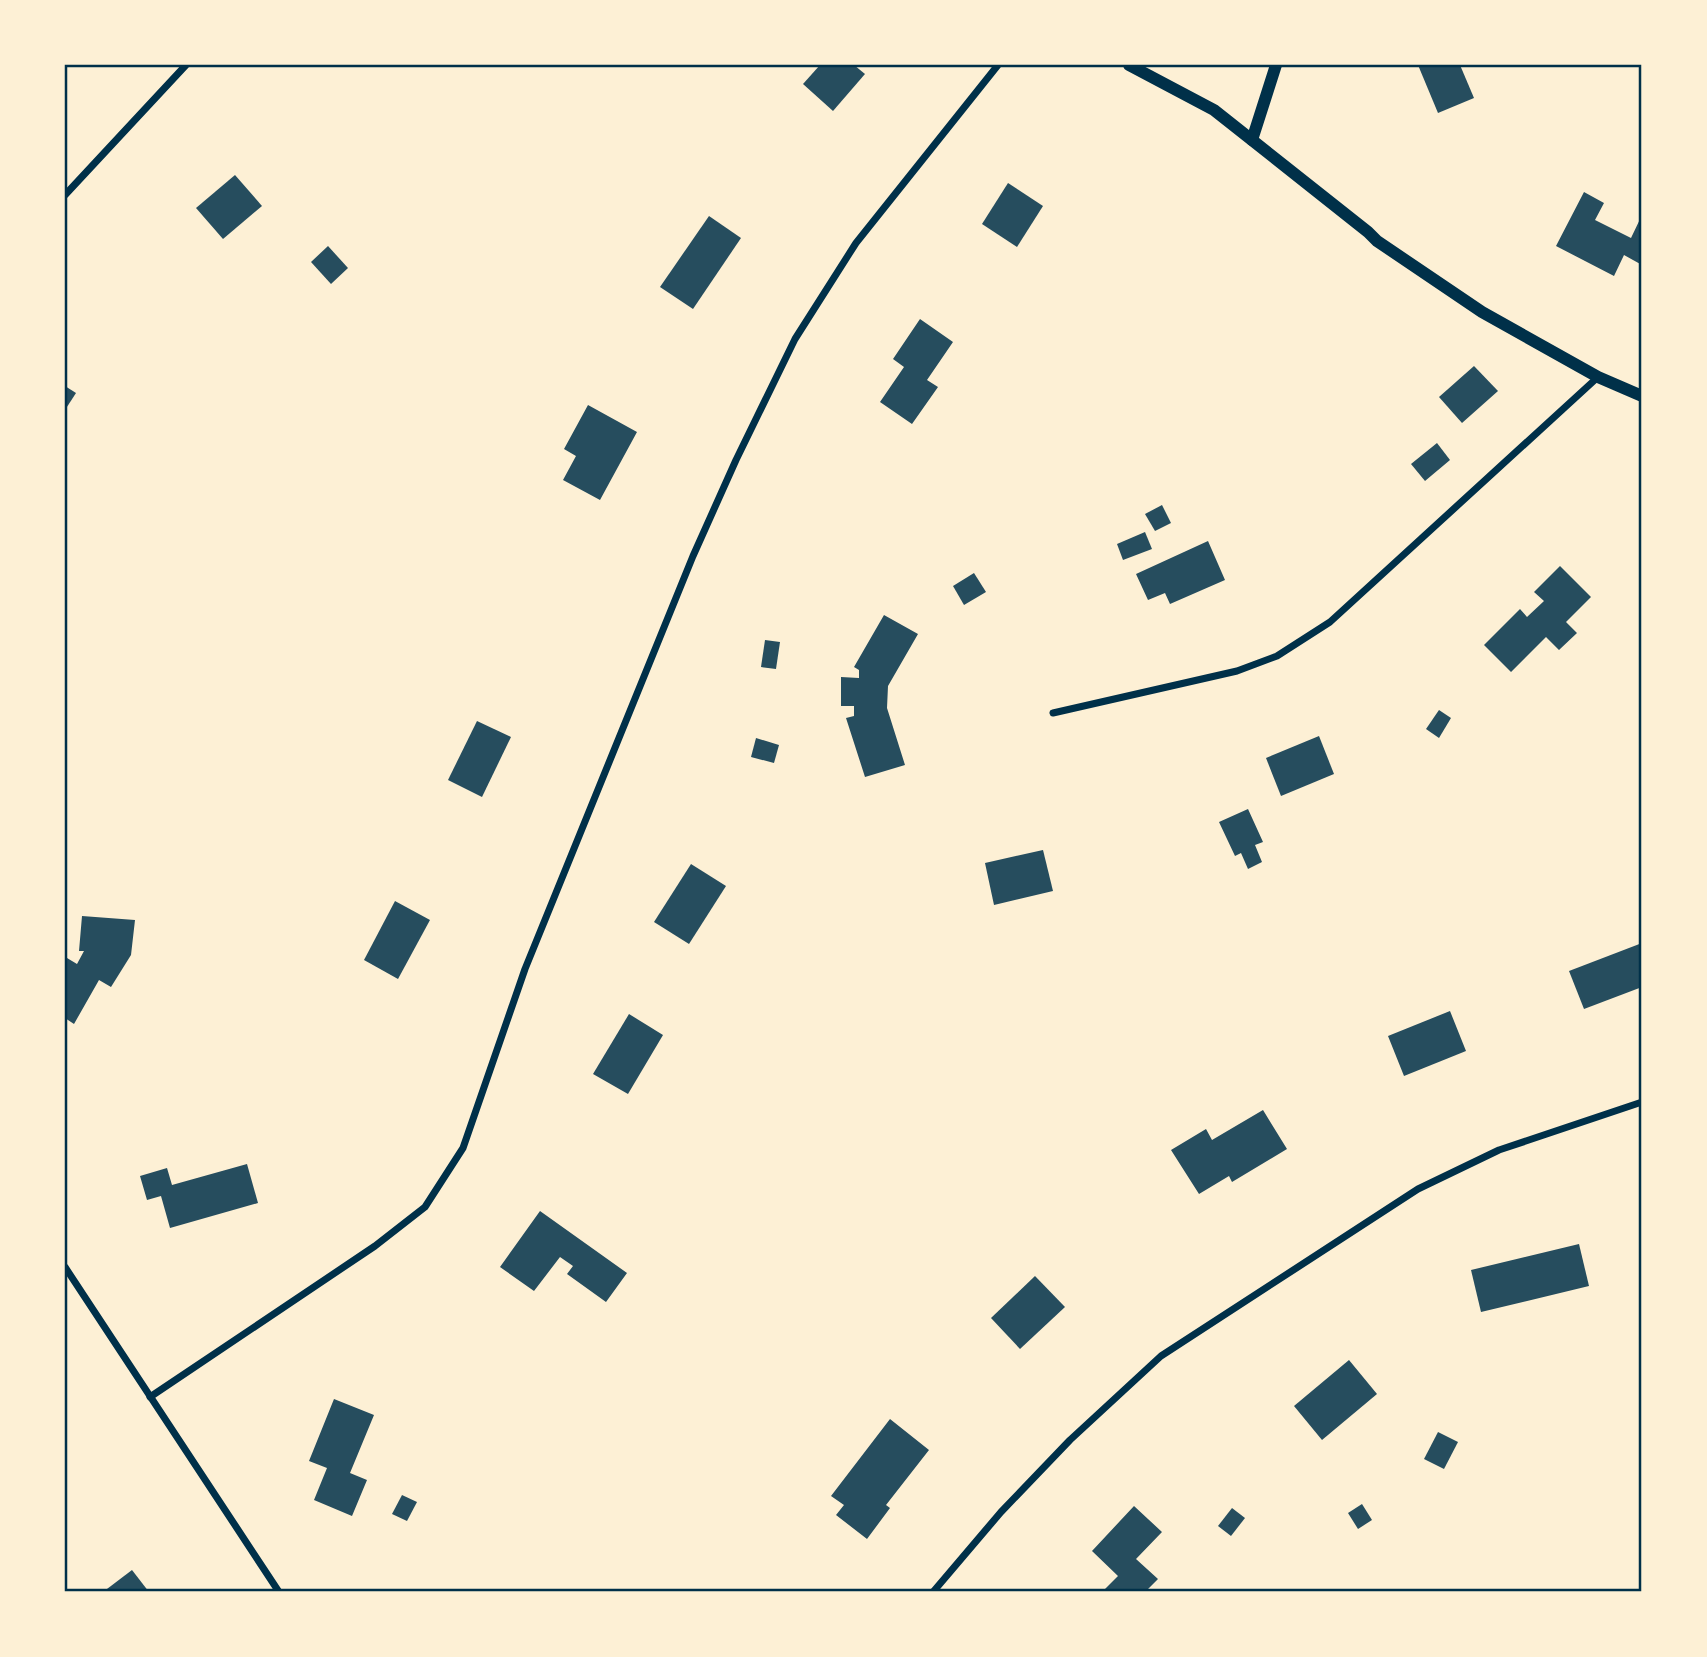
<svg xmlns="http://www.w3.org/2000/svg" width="1707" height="1657" font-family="'Nunito Sans',sans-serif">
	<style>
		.building { fill: #264d5e }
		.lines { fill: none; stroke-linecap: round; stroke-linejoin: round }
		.minor { stroke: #003049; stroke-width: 7 }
		.tertiary { stroke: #003049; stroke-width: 12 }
		.neatline { fill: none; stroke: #003049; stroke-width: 2.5 }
	</style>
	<rect width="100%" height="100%" fill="#fdf0d5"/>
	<g class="building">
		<path d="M820,65H854L865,74L833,111L803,84Z"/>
		<path d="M1418,65H1460L1474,98L1438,113Z"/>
		<path d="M235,175L262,206L223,239L196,208Z"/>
		<path d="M1008,183L1043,206L1017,247L982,224Z"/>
		<path d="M1584,192L1604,203L1595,220L1631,238L1642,215V265L1624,255L1614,276L1556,246Z"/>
		<path d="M709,216L741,238L693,309L660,287Z"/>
		<path d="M328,246L348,268L331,284L311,262Z"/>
		<path d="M920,319L953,342L927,380L938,387L912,424L880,402L904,367L893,359Z"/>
		<path d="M1474,366L1498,391L1462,423L1439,397Z"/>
		<path d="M65,386L76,393L65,410Z"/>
		<path d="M588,405L637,432L600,500L563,480L576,456L564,449Z"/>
		<path d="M1437,443L1450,460L1425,481L1411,464Z"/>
		<path d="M1162,505L1171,523L1155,531L1145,514Z"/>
		<path d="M1145,532L1152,549L1123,560L1117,544Z"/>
		<path d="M1208,541L1225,580L1170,604L1165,593L1148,600L1136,574Z"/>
		<path d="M1560,566L1591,597L1566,622L1577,633L1559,650L1546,637L1511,672L1484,645L1520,609L1527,617L1544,601L1534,592Z"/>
		<path d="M974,573L986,592L964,605L953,586Z"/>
		<path d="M884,615L918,634L888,686L887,708L905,765L865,777L846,718L854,716V706H841V677L859,678V670L854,667Z"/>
		<path d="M765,640L780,642L776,669L761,667Z"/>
		<path d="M1439,710L1451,718L1439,738L1426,729Z"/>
		<path d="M477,721L511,737L482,797L448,780Z"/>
		<path d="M1319,736L1334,774L1281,796L1266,758Z"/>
		<path d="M756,738L779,745L774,763L751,757Z"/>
		<path d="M1248,809L1263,842L1255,845L1262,862L1248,869L1241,853L1235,856L1219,822Z"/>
		<path d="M1043,850L1053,891L994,905L985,863Z"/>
		<path d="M691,864L726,886L689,944L654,922Z"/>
		<path d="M395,901L430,920L398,979L364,960Z"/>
		<path d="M82,916L135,920L131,955L111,987L99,980L74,1024L65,1018V963L67,958L77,964L84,951H79Z"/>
		<path d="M1642,943V987L1584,1009L1569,971Z"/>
		<path d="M1450,1011L1466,1051L1404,1076L1388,1036Z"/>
		<path d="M629,1014L663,1035L628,1094L593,1074Z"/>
		<path d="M1263,1110L1287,1149L1232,1182L1229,1176L1199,1194L1171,1150L1206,1129L1212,1140Z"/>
		<path d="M247,1164L258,1203L170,1228L161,1196L147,1200L140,1176L167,1168L172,1185Z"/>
		<path d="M540,1211L627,1273L606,1302L567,1274L573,1266L560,1257L534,1291L500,1267Z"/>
		<path d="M1579,1244L1589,1286L1481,1312L1471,1270Z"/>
		<path d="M1035,1276L1065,1307L1020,1349L991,1318Z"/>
		<path d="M1349,1360L1377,1394L1322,1440L1294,1406Z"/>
		<path d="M334,1399L374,1415L350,1473L367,1480L352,1516L314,1500L327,1468L309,1461Z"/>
		<path d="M890,1419L929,1450L886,1505L890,1508L867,1539L836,1515L844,1505L831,1496Z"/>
		<path d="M1438,1432L1458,1442L1444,1469L1424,1459Z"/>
		<path d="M402,1495L417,1502L407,1521L392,1514Z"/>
		<path d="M1362,1504L1372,1520L1358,1529L1348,1513Z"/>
		<path d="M1134,1506L1162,1532L1136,1559L1158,1579L1145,1592H1102L1118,1576L1092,1551Z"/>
		<path d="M1232,1508L1245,1518L1231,1536L1218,1526Z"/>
		<path d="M132,1570L149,1592H103Z"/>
	</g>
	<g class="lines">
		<g class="minor">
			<path d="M65,195L186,65"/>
			<path d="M1053,713L1237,671L1277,656L1330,622L1598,377"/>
			<path d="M65,1267L279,1592"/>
			<path d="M150,1397L375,1246L425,1207L463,1148L525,969L693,556L736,460L795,339L856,243L998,65"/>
			<path d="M933,1592L1001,1512L1070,1440L1161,1356L1418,1189L1499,1150L1642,1102"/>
		</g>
		<g class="tertiary">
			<path d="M1129,65L1214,110L1368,232L1377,241L1482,312L1598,377L1642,396"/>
			<path d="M1252,140L1276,65"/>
		</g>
	</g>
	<rect width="1707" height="1657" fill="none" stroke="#fdf0d5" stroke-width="133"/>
	<rect x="66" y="66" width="1574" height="1524" class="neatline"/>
</svg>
